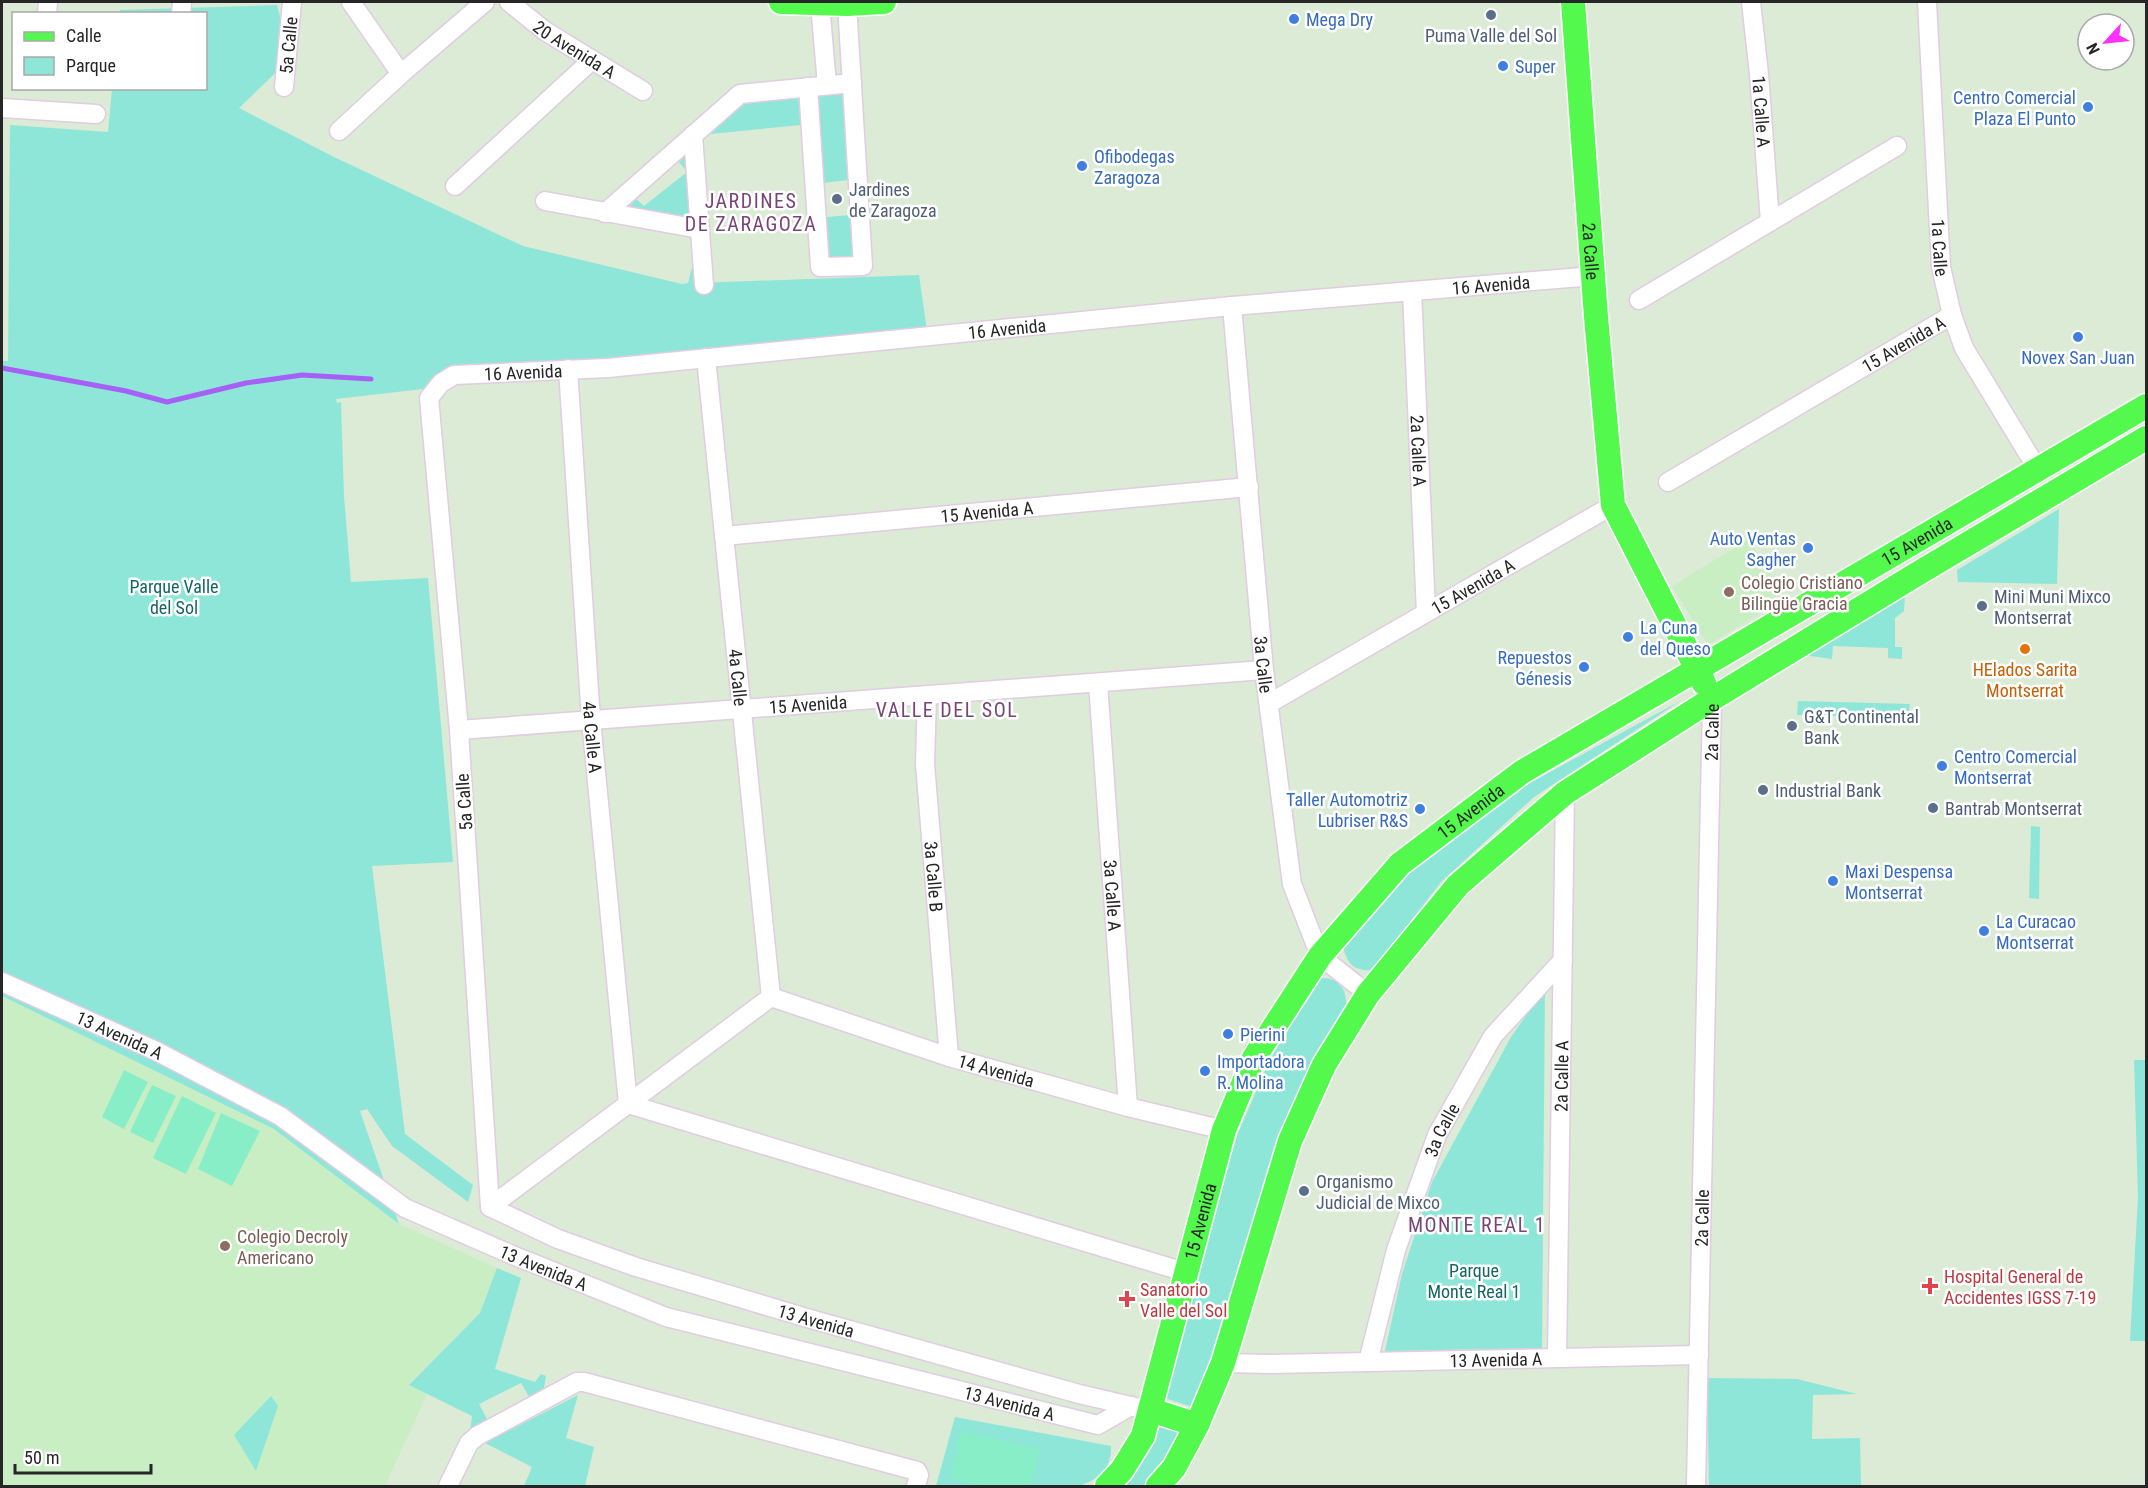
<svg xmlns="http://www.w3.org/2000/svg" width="2148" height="1488" font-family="'Roboto Condensed',sans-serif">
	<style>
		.education { fill: #c9eec4 }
		.green { fill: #8ee6d9 }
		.pitch { fill: #88eec8 }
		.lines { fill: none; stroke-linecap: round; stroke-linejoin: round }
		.stream { stroke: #a660f6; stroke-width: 5 }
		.minor-casing { stroke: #e1cce1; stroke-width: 21 }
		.major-casing { stroke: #fff; stroke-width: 27 }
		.minor { stroke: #fff; stroke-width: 18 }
		.major { stroke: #53f94d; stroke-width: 24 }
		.service-dot { fill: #5c6f8a; stroke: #fff; stroke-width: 2 }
		.shop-dot { fill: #3f7fe0; stroke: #fff; stroke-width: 2 }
		.education-dot { fill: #8d6e63; stroke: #fff; stroke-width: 2 }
		.food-dot { fill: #e8710a; stroke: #fff; stroke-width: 2 }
		.health-dot { fill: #e0444e; stroke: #fff; stroke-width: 2 }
		.labels { text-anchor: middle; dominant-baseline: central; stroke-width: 5; stroke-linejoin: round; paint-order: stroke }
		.shop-label { font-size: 18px; fill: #366cbe; stroke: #fff; text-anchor: start }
		.service-label { font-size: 18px; fill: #4e5e75; stroke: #fff; text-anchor: start }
		.street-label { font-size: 18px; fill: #262626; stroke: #fff }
		.education-label { font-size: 18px; fill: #785e54; stroke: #fff; text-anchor: start }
		.park-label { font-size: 18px; fill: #146665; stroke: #fff }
		.food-label { font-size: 18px; fill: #c56008; stroke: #fff }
		.health-label { font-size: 18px; fill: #be3a42; stroke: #fff; text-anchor: start }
		.neighbourhood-label { font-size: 20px; letter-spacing: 1.5px; fill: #794578; stroke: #fff }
	</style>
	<rect width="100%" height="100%" fill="#dbebd6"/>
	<g class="education">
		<path d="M1749,539L1785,598L1708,645L1672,586Z"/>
		<path d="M2,996L274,1129L399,1224L497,1268L480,1313L409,1384L427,1394L385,1486H2Z"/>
	</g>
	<g class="green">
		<path d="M277,5L291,58L239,108L334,157L523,246L682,284L688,283L696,252L698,283L919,275L927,331L336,399L337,403L341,402L344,496L351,582L428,578L453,862L372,866L405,1134L473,1185L468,1202L392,1146L367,1109L360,1111L399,1224L274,1129L2,996V361H8L10,125L108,132L112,89L206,88V14L120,13V10Z"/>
		<path d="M842,93L848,180L823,183L817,94Z"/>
		<path d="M798,96L801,125L710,134L748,101Z"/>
		<path d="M690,152V219L628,208L636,199L644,206L687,172L679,162Z"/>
		<path d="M850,215L853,260H830L827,217Z"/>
		<path d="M2059,509L2057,584L1958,582L1957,570Z"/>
		<path d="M1905,594L1904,611L1895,618V647H1902V659L1888,658V648L1833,646L1832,659L1804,655Z"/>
		<path d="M1682,700L1534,797L1441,882L1373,970C1354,972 1346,963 1343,945L1413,867L1526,785Z"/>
		<path d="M1798,701L1910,704L1908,717L1797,715Z"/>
		<path d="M2031,826L2040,827L2039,899L2029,898Z"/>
		<path d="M1322,978C1341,978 1347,991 1346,1009L1195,1408L1165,1398L1194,1277L1238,1133L1268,1064L1315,980Z"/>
		<path d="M1545,988L1542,1348L1385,1351L1402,1274L1432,1182L1511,1037Z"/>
		<path d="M2134,1060H2146V1341H2130L2138,1197Z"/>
		<path d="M497,1268L521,1278L495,1369L535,1382L541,1374L546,1376L543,1394L531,1400L521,1383L479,1404L488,1421L470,1431L472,1416L409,1385L480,1313Z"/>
		<path d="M1707,1378L1797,1379L1857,1394L1813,1395L1812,1439L1860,1438L1861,1485L1709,1486Z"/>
		<path d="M578,1395L566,1438L594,1447L585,1486H524L532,1467L485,1443Z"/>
		<path d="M271,1396L278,1406L256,1471L234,1435Z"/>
		<path d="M955,1417L1111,1446C1111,1470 1100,1478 1079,1486H936Z"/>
		<path d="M1161,1424L1182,1430L1170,1459L1146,1486H1125L1152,1447Z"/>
	</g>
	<g class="pitch">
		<path d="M124,1070L148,1082L124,1129L102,1117Z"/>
		<path d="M152,1085L176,1096L153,1143L130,1132Z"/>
		<path d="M182,1096L216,1113L186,1174L153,1158Z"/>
		<path d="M221,1113L260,1131L232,1186L198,1169Z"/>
		<path d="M960,1431L1040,1449L1031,1486H984L950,1479Z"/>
	</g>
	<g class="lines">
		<path class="stream" d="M2,368L126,391L167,402L246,383L302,375L371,379"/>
		<g class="minor-casing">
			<g id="minor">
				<path d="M351,2L401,74"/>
				<path id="s1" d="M509,2L545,31L643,91"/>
				<path id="s2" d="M1751,2L1759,74L1770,222"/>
				<path id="s3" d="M1927,2L1941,267L1952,315L1964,348L2038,470"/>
				<path d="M820,4L827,85"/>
				<path d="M47,14L48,2"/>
				<path d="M181,14L182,2"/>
				<path id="s4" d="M284,87L292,2"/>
				<path d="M808,87L820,267L863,266L847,4"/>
				<path d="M2,108L96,114"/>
				<path d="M339,131L401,74L485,2"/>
				<path d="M693,135L704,285"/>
				<path d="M455,186L592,60"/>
				<path d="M545,201L699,229"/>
				<path d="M605,213L740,94L852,83"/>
				<path id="s5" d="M1412,291L1426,613"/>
				<path d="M1639,300L1897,146"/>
				<path id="s6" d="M1232,306L1264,670L1292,884L1320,956L1368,994"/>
				<path id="s7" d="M706,358L771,997"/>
				<path id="s8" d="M568,369L591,720L628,1104L1185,1272"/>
				<path id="s9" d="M1668,482L1952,315"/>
				<path id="s10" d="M724,536L1249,487"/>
				<path id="s11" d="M1098,683L1128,1107"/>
				<path id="s12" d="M927,695L925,764L949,1057"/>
				<path id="s13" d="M1270,703L1613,505"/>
				<path id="s14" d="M459,730L1264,670"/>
				<path id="s15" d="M2,982L156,1051L280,1116L405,1208L510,1254L666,1317L1098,1425L1131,1406"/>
				<path id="s16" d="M771,997L949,1057L1128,1107L1224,1130"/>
				<path id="s17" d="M490,1207L459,730L429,398L441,383L454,375L608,368L1232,306L1594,276"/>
				<path id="s18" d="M490,1207L558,1239L636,1267L807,1318L1079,1394L1135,1407"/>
				<path d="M490,1207L771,997"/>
				<path id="s19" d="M1557,1358L1565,793"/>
				<path id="s20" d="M1368,1362L1396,1250L1437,1135L1493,1036L1563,960"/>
				<path id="s21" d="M1223,1363L1271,1364L1699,1355"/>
				<path d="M448,1486L469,1443L477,1436L577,1382H584L917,1471L919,1475L916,1486"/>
				<path id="s22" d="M1696,1486L1712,699"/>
			</g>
		</g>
		<g class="major-casing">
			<g id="major">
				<path d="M781,2L847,4L884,2"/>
				<path id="s23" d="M1573,2L1596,317L1613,505L1704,683"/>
				<path d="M1151,1410L1197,1425"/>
				<path id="s24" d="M1107,1486L1122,1470L1143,1436L1224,1130L1254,1058L1320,956L1400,864L1522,772L2146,406"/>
				<path d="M1158,1486L1174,1468L1197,1425L1223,1363L1290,1141L1324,1065L1368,994L1458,885L1565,793L1712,699L1917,574L2146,438"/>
			</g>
		</g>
		<use href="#minor" class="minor"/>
		<use href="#major" class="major"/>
	</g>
	<g class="service-dot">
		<circle cx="1491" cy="15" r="6"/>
		<circle cx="837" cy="199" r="6"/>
		<circle cx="1982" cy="606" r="6"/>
		<circle cx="1792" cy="726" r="6"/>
		<circle cx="1763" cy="790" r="6"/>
		<circle cx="1933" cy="808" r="6"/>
		<circle cx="1304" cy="1191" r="6"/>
	</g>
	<g class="shop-dot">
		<circle cx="1294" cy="19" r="6"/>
		<circle cx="1503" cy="66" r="6"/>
		<circle cx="2088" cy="107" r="6"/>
		<circle cx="1082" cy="166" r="6"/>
		<circle cx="2078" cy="337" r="6"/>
		<circle cx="1808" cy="548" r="6"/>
		<circle cx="1628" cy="637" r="6"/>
		<circle cx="1584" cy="667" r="6"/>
		<circle cx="1942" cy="766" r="6"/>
		<circle cx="1420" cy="809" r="6"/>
		<circle cx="1833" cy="881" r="6"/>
		<circle cx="1984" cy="931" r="6"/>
		<circle cx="1228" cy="1034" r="6"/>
		<circle cx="1205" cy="1071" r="6"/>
	</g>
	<g class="education-dot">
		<circle cx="1729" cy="592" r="6"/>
		<circle cx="225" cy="1246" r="6"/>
	</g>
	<circle class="food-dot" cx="2025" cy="649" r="6"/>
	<g class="health-dot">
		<path d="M1927 1277h6v6h6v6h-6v6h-6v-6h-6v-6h6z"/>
		<path d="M1124 1290h6v6h6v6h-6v6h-6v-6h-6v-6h6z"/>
	</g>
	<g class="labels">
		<g class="shop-label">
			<text x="1306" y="19">Mega Dry</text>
			<text x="1515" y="66">Super</text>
			<text x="2076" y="97" text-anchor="end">Centro Comercial<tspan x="2076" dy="21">Plaza El Punto</tspan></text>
			<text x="1094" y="156">Ofibodegas<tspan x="1094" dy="21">Zaragoza</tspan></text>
			<text x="2078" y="357" text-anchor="middle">Novex San Juan</text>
			<text x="1796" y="538" text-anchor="end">Auto Ventas<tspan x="1796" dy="21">Sagher</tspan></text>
			<text x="1640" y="627">La Cuna<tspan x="1640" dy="21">del Queso</tspan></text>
			<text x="1572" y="657" text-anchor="end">Repuestos<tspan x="1572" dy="21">Génesis</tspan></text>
			<text x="1954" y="756">Centro Comercial<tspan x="1954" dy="21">Montserrat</tspan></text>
			<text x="1408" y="799" text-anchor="end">Taller Automotriz<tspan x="1408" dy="21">Lubriser R&amp;S</tspan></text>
			<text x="1845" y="871">Maxi Despensa<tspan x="1845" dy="21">Montserrat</tspan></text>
			<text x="1996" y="921">La Curacao<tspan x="1996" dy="21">Montserrat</tspan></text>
			<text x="1240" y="1034">Pierini</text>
			<text x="1217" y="1061">Importadora<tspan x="1217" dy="21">R. Molina</tspan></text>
		</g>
		<g class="service-label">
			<text x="1491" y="35" text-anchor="middle">Puma Valle del Sol</text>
			<text x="849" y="189">Jardines<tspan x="849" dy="21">de Zaragoza</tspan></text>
			<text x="1994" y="596">Mini Muni Mixco<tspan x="1994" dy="21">Montserrat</tspan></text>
			<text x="1804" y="716">G&amp;T Continental<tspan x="1804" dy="21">Bank</tspan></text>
			<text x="1775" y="790">Industrial Bank</text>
			<text x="1945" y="808">Bantrab Montserrat</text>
			<text x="1316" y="1181">Organismo<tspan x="1316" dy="21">Judicial de Mixco</tspan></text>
		</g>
		<g class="street-label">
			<text stroke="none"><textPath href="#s4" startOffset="42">5a Calle</textPath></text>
			<text stroke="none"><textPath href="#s1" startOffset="81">20 Avenida A</textPath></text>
			<text stroke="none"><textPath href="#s2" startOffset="110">1a Calle A</textPath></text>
			<text stroke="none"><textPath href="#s3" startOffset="246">1a Calle</textPath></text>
			<text stroke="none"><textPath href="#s23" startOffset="250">2a Calle</textPath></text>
			<text stroke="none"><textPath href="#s17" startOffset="1887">16 Avenida</textPath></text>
			<text stroke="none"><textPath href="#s17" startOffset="1401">16 Avenida</textPath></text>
			<text stroke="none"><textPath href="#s9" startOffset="273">15 Avenida A</textPath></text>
			<text stroke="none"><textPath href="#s17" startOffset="915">16 Avenida</textPath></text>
			<text stroke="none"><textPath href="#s5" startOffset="160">2a Calle A</textPath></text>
			<text stroke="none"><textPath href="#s10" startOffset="264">15 Avenida A</textPath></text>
			<text stroke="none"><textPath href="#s24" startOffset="1310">15 Avenida</textPath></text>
			<text stroke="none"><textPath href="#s13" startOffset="234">15 Avenida A</textPath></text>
			<text stroke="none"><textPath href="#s6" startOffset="360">3a Calle</textPath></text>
			<text stroke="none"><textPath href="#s7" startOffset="321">4a Calle</textPath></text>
			<text stroke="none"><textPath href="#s14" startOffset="350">15 Avenida</textPath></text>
			<text stroke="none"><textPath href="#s22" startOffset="754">2a Calle</textPath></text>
			<text stroke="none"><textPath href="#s8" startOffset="369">4a Calle A</textPath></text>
			<text transform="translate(464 802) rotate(-94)">5a Calle</text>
			<text stroke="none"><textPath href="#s24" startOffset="788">15 Avenida</textPath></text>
			<text stroke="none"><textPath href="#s12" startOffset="182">3a Calle B</textPath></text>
			<text stroke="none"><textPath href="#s11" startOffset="213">3a Calle A</textPath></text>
			<text stroke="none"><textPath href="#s15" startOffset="129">13 Avenida A</textPath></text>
			<text stroke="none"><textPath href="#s16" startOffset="237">14 Avenida</textPath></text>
			<text stroke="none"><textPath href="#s19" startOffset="282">2a Calle A</textPath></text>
			<text stroke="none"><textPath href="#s20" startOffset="244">3a Calle</textPath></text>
			<text stroke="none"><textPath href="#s22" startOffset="268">2a Calle</textPath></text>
			<text stroke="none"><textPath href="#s24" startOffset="284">15 Avenida</textPath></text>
			<text stroke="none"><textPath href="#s15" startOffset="615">13 Avenida A</textPath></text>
			<text stroke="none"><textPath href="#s18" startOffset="346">13 Avenida</textPath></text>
			<text stroke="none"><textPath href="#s21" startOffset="273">13 Avenida A</textPath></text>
			<text stroke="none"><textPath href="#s15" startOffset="1101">13 Avenida A</textPath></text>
		</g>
		<g class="education-label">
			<text x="1741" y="582">Colegio Cristiano<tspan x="1741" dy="21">Bilingüe Gracia</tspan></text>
			<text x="237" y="1236">Colegio Decroly<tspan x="237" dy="21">Americano</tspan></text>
		</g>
		<g class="park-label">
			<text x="174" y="586">Parque Valle<tspan x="174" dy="21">del Sol</tspan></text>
			<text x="1474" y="1270">Parque<tspan x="1474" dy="21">Monte Real 1</tspan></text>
		</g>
		<g class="food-label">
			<text x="2025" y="669">HElados Sarita<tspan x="2025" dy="21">Montserrat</tspan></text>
		</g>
		<g class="health-label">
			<text x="1944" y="1276">Hospital General de<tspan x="1944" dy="21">Accidentes IGSS 7-19</tspan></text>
			<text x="1140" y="1289">Sanatorio<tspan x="1140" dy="21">Valle del Sol</tspan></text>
		</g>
		<g class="neighbourhood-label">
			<text x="751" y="201">JARDINES<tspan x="751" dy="23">DE ZARAGOZA</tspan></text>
			<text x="947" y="710">VALLE DEL SOL</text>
			<text x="1477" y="1225">MONTE REAL 1</text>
		</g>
	</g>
	<rect width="2148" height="1488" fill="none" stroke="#262626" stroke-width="6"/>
	<rect x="12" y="12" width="195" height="78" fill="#ffffff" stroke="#a8a8a8" stroke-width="1.5"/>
	<rect x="24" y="32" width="30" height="9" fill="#53f94d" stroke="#a8a8a8" stroke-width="1.5"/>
	<text x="66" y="42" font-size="18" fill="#262626">Calle</text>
	<rect x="24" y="57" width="30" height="18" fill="#8ee6d9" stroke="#a8a8a8" stroke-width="1.5"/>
	<text x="66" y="72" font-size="18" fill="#262626">Parque</text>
	<g transform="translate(2106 42) rotate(243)"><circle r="28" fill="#ffffff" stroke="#a8a8a8" stroke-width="1.5"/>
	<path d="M0-4.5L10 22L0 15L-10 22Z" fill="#ff2ffc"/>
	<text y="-9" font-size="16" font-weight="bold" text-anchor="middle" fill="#262626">N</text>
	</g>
	<path d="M15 1464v9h136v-9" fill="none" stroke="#262626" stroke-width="3"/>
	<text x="24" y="1464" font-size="18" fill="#262626" stroke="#ffffff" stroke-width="4.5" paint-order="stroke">50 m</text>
</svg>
